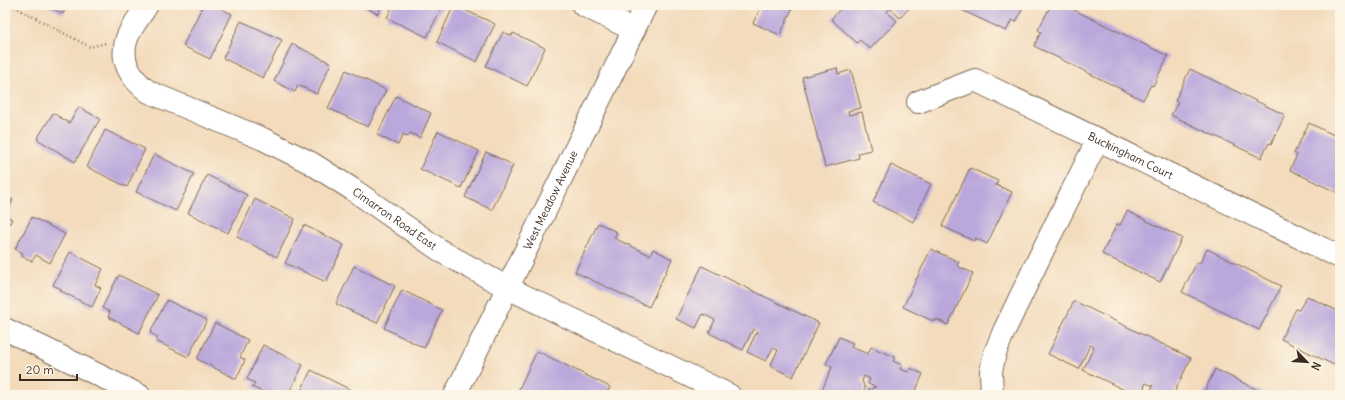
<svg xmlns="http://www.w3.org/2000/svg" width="1345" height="400" font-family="Delius,sans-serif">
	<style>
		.building { fill: #baa7dc }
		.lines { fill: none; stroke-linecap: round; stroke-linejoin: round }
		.street-casing { stroke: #7b6855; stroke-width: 24 }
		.path { stroke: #7b6855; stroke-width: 2.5; stroke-dasharray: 1 3; stroke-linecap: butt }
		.street { stroke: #fff; stroke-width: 22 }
		.labels { text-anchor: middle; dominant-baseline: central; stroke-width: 3; stroke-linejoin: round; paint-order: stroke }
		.street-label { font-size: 11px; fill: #3b2a1e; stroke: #fcf5e5 }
	</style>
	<rect width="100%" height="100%" fill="#fcf5e5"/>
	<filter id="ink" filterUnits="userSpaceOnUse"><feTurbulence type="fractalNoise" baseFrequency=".025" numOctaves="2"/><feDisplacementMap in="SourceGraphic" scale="8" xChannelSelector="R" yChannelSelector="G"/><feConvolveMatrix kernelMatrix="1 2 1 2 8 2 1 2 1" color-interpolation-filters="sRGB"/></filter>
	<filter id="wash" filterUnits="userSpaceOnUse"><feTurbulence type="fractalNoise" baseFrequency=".012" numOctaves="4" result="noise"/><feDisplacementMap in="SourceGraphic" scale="16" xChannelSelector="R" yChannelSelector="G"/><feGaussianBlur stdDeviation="0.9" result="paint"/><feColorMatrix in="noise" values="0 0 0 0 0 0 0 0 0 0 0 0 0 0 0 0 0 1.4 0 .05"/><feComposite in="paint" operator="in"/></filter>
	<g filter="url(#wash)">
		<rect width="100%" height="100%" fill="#f3dbbc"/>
		<g id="blocks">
			<g class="building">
				<path d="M45,5H70L69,9L66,7L63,14Z"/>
				<path d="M203,5H213L232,14L210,59L183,46Z"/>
				<path d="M360,5H382L378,14Z"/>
				<path d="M393,5H443L427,37L387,18Z"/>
				<path d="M454,5L495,24L477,62L437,42Z"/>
				<path d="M757,5H794L780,35L753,23L761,7Z"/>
				<path d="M844,5H912L900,18L890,8L887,12L897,21L870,49L860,40L857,43L831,19Z"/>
				<path d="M951,5H1024L1016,22L1012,20L1006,31Z"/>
				<path d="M1051,5H1064L1168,56L1153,86L1151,85L1143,100L1034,46L1041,32L1038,30Z"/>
				<path d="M241,21L282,40L263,78L223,58Z"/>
				<path d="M503,32L512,36L513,33L545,48L527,86L486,66Z"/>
				<path d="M292,44L331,63L317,94L298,85L295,92L274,81Z"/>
				<path d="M837,68L838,74L851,70L861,108L848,111L849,115L862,112L871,150L858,153L859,158L825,167L802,77Z"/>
				<path d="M1190,69L1285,115L1271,144L1269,143L1261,158L1171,115L1178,102L1175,101Z"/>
				<path d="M346,70L386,90L368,127L328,108Z"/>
				<path d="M396,96L431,113L420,138L410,133L408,137L403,134L398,145L377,135Z"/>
				<path d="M79,107L100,119L75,162L37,139L53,113L69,123Z"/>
				<path d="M1309,123L1340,138V194L1290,170L1297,155L1294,153Z"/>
				<path d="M105,130L145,149L127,187L87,167Z"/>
				<path d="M438,131L479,151L461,188L420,169Z"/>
				<path d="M486,152L513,165L492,210L465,197Z"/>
				<path d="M154,154L194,174L176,211L136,192Z"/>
				<path d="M891,165L931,184L913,222L873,202Z"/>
				<path d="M970,168L998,181L996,185L1012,192L987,244L975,238L974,241L942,226Z"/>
				<path d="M207,175L247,195L228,233L188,213Z"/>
				<path d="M5,196L13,200L6,216L12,219L5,233Z"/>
				<path d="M255,199L295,219L277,257L237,237Z"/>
				<path d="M1127,211L1182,238L1160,282L1102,254L1117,224L1120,225Z"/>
				<path d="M32,217L65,234L50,263L36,255L32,261L21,256L23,253L15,249Z"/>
				<path d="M598,223L617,232L614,238L650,255L653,249L672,259L649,307L575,272Z"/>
				<path d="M304,225L344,245L326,282L285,263Z"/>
				<path d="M931,249L959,262L957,266L973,273L948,325L936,319L935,322L903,307Z"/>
				<path d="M1207,249L1281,286L1259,330L1182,292L1197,262L1200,263Z"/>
				<path d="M70,252L103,269L95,285L101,288L92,307L61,291V289L53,285Z"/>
				<path d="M354,266L395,286L377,323L336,304Z"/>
				<path d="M702,266L819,323L793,377L770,366L778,350L773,348L766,361L747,352L757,331L753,329L743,350L709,333L715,320L703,314L696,328L676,319Z"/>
				<path d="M119,275L158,295L139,333L108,317L110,312L102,308Z"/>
				<path d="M402,290L442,310L424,348L384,328Z"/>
				<path d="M1307,296L1340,312V368L1281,339L1296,309L1299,310Z"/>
				<path d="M167,300L207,320L188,357L156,341L158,337L150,333Z"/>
				<path d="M1074,301L1191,358L1173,395H1148L1153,386L1146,383L1141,395H1135L1083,370L1094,347L1090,345L1079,369L1048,354Z"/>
				<path d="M215,323L248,340L240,357L245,360L236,379L197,359Z"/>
				<path d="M839,337L853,343L851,347L868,354L871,347L895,357L893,361L902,365L900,369L908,372L910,368L923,374L914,395H865L868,390L876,387L868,384L870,379L864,376L862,381L865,388L862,395H834L822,390L832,367L826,364Z"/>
				<path d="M263,345L303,365L288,395H268L252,387L255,383L247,379Z"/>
				<path d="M537,351L610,387L606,395H516Z"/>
				<path d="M1215,369L1268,395H1203Z"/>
				<path d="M311,370L351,390L348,395H299Z"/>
			</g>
		</g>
	</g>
	<g filter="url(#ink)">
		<use href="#blocks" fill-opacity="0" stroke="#7b6855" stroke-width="1"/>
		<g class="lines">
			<g class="street-casing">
				<g id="street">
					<path id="s1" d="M147,5C141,15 131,27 127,38C119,61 131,79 149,92L263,139L311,163L352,189L444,253L508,288L729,395"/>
					<path d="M583,5L634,30"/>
					<path id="s2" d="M918,102L975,80L1340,257"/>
					<path d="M5,329L139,395"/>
					<path id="s3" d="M455,395L646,5"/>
					<path d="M992,395L991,371L995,353L1004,331L1042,252L1098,139"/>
				</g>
			</g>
			<path class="path" d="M11,5L90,47L106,43"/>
			<use href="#street" class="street"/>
		</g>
	</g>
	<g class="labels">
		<g class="street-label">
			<text stroke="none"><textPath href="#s2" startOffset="234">Buckingham Court</textPath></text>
			<text stroke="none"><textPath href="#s3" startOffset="217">West Meadow Avenue</textPath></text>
			<text stroke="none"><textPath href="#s1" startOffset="379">Cimarron Road East</textPath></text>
		</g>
	</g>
	<rect width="1345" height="400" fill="none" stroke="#fcf5e5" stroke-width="20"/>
	<g transform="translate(1307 362) rotate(115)" stroke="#fcf5e5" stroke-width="3" paint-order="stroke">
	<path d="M0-3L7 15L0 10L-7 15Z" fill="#3b2a1e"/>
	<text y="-6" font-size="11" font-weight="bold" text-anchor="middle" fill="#3b2a1e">N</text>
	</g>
	<path d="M20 374v6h57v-6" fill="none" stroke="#3b2a1e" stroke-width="2"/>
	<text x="26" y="374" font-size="12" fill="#3b2a1e" stroke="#fcf5e5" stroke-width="3" paint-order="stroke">20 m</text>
</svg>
